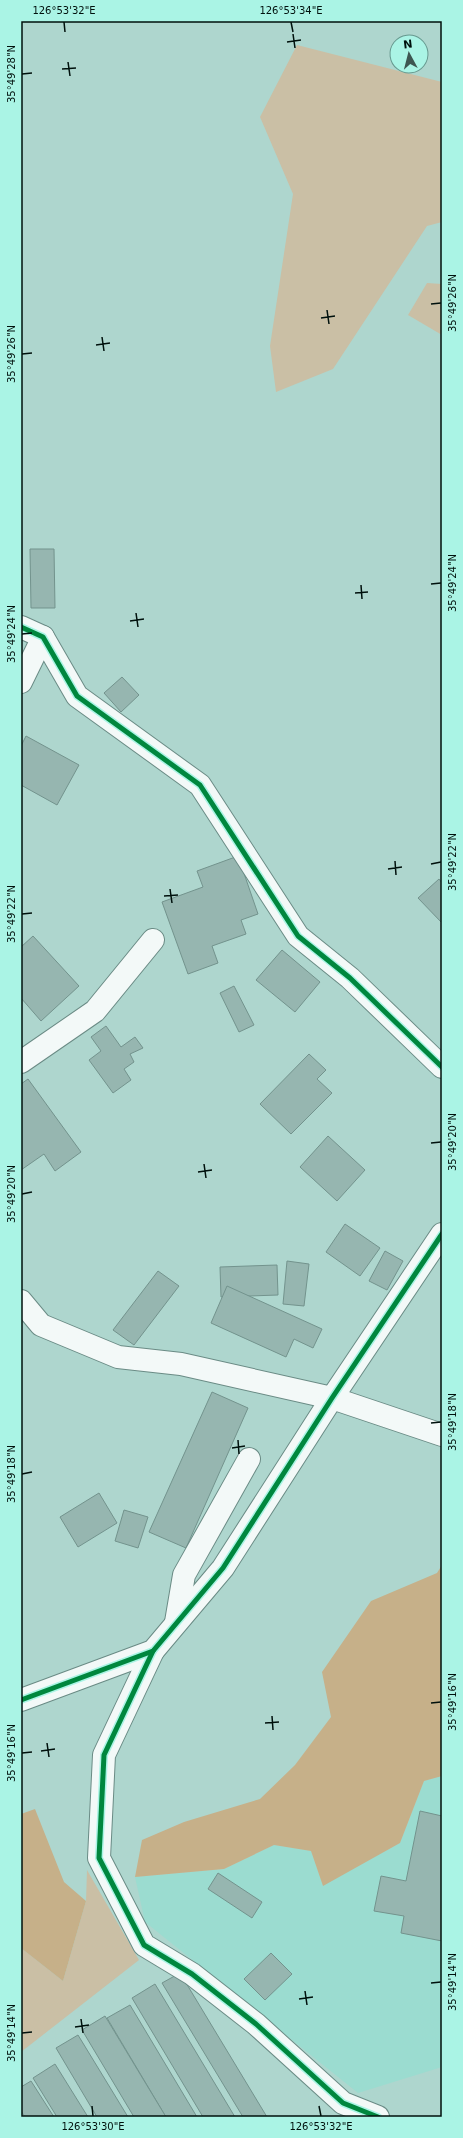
<svg xmlns="http://www.w3.org/2000/svg" width="463" height="2138" font-family="'DejaVu Sans',sans-serif">
	<style>
		.built { fill: #9bdcd0 }
		.green { fill: #cabfa5 }
		.forest { fill: #c6b089 }
		.building { fill: #96b6b0; stroke: #73938d }
		.lines { fill: none; stroke-linecap: round; stroke-linejoin: round }
		.minor-casing { stroke: #6a8b85; stroke-width: 24 }
		.minor { stroke: #f3f9f8; stroke-width: 22 }
		.cycleway-casing { stroke: #aaf4e5; stroke-width: 8 }
		.cycleway { stroke: #00873e; stroke-width: 5 }
		.ticks { fill: none; stroke: #00110d; stroke-width: 1.5 }
		.neatline { fill: none; stroke: #00110d; stroke-width: 1.5 }
		.ticks-label { font-size: 10px; text-anchor: middle; fill: #00110d }
	</style>
	<rect width="100%" height="100%" fill="#aed6ce"/>
	<path class="built" d="M442,1776V2067L358,2093L145,1922L135,1877L224,1869L274,1845L311,1851L323,1885L400,1843L424,1781Z"/>
	<g class="green">
		<path d="M297,45L442,82V222L427,226L333,369L276,392L270,346L293,194L260,117Z"/>
		<path d="M427,283L442,284V335L408,315Z"/>
		<path d="M87,1870L139,1960L21,2052V1948L63,1981L86,1901Z"/>
	</g>
	<g class="forest">
		<path d="M442,1565V1776L424,1781L400,1843L323,1886L311,1851L274,1845L224,1869L135,1877L142,1840L184,1822L260,1799L295,1765L331,1717L322,1672L371,1601L437,1573Z"/>
		<path d="M35,1809L64,1882L86,1901L63,1981L21,1948V1814Z"/>
	</g>
	<g class="building">
		<path d="M30,549H54L55,608H31Z"/>
		<path d="M122,677L139,695L121,712L104,693Z"/>
		<path d="M26,736L79,765L57,805L21,785V746Z"/>
		<path d="M238,856L258,914L241,920L246,934L212,946L218,963L188,974L162,902L203,887L197,871Z"/>
		<path d="M439,879L442,883V923L418,898Z"/>
		<path d="M33,936L79,986L41,1021L21,998V947Z"/>
		<path d="M282,950L320,982L295,1012L256,980Z"/>
		<path d="M234,986L254,1025L239,1032L220,993Z"/>
		<path d="M106,1026L121,1047L135,1037L143,1048L130,1054L134,1062L124,1069L131,1080L113,1093L89,1060L101,1051L91,1037Z"/>
		<path d="M309,1054L326,1070L317,1079L332,1093L291,1134L260,1104Z"/>
		<path d="M28,1079L81,1152L55,1171L44,1154L21,1170V1084Z"/>
		<path d="M328,1136L365,1170L337,1201L300,1167Z"/>
		<path d="M345,1224L380,1248L360,1276L326,1252Z"/>
		<path d="M385,1251L403,1261L387,1290L369,1281Z"/>
		<path d="M287,1261L309,1264L304,1306L283,1304Z"/>
		<path d="M277,1265L278,1295L221,1297L220,1267Z"/>
		<path d="M158,1271L179,1286L134,1345L113,1330Z"/>
		<path d="M227,1286L322,1329L313,1348L294,1339L286,1357L211,1323Z"/>
		<path d="M212,1392L248,1408L186,1548L149,1532Z"/>
		<path d="M99,1493L117,1523L78,1547L60,1517Z"/>
		<path d="M124,1510L148,1517L138,1548L115,1541Z"/>
		<path d="M420,1811L442,1816V1941L401,1933L404,1916L374,1911L381,1876L406,1881Z"/>
		<path d="M218,1873L262,1902L252,1918L208,1889Z"/>
		<path d="M271,1953L292,1974L265,2000L244,1979Z"/>
		<path d="M180,1973L267,2117H243L162,1983Z"/>
		<path d="M155,1984L235,2117H203L132,1998Z"/>
		<path d="M130,2005L197,2117H166L107,2018Z"/>
		<path d="M105,2016L166,2117H134L82,2030Z"/>
		<path d="M78,2035L128,2117H97L56,2048Z"/>
		<path d="M55,2064L88,2117H57L33,2078Z"/>
		<path d="M31,2081L54,2117H25L21,2111V2087Z"/>
	</g>
	<g class="lines">
		<g class="minor-casing">
			<g id="minor">
				<path d="M21,627L43,637L77,696L200,785L298,936L350,978L442,1067"/>
				<path d="M21,682L43,637"/>
				<path d="M21,1062L95,1011L153,940"/>
				<path d="M21,1301L41,1325L118,1357L181,1364L332,1398L442,1435"/>
				<path d="M176,1622L184,1575L249,1459"/>
				<path d="M153,1651L104,1755L99,1858L144,1945L192,1974L256,2024L343,2103L378,2117"/>
				<path d="M21,1700L153,1651L223,1568L332,1398L442,1234"/>
			</g>
		</g>
		<use href="#minor" class="minor"/>
		<g class="cycleway-casing">
			<g id="cycleway">
				<path d="M21,627L43,637L77,696L200,785L298,936L350,978L442,1067"/>
				<path d="M153,1651L104,1755L99,1858L144,1945L192,1974L256,2024L343,2103L378,2117"/>
				<path d="M21,1700L153,1651L223,1568L332,1398L442,1234"/>
			</g>
		</g>
		<use href="#cycleway" class="cycleway"/>
	</g>
	<path class="ticks" d="M64,22L65,32M291,22L293,32M293,34L295,48M287,42L301,40M68,62L70,76M62,69L76,68M22,74L32,73M431,304L441,303M327,310L329,324M321,318L335,316M102,337L104,351M96,345L110,343M22,354L32,353M431,584L441,583M361,585L362,599M355,593L368,592M136,613L138,627M130,621L144,619M22,634L32,633M395,861L396,875M431,864L441,862M388,869L402,867M170,889L172,903M164,896L178,895M22,914L32,913M431,1143L441,1142M204,1164L206,1178M198,1172L212,1170M22,1194L32,1192M431,1423L441,1422M238,1440L239,1454M232,1448L245,1446M22,1474L32,1472M431,1703L441,1702M272,1716L273,1730M265,1723L279,1722M47,1743L49,1757M41,1751L55,1749M22,1753L32,1752M431,1983L441,1982M305,1991L307,2005M299,1999L313,1997M81,2019L83,2033M75,2027L89,2025M22,2033L32,2032M92,2106L93,2116M319,2106L321,2116"/>
	<rect width="463" height="2138" fill="none" stroke="#aaf4e5" stroke-width="44"/>
	<g transform="translate(409 54) rotate(353)"><circle r="19" fill="#aaf4e5" stroke="#66998f"/>
	<path d="M0-3L7 15L0 10L-7 15Z" fill="#3d5651"/>
	<text y="-6" font-size="11" font-weight="bold" text-anchor="middle" fill="#00110d">N</text>
	</g>
	<rect x="22" y="22" width="419" height="2094" class="neatline"/>
	<g class="ticks-label">
		<text x="64" y="14">126°53'32"E</text>
		<text x="291" y="14">126°53'34"E</text>
		<text transform="translate(11 74) rotate(-90)" y="4">35°49'28"N</text>
		<text transform="translate(452 303) rotate(-90)" y="4">35°49'26"N</text>
		<text transform="translate(11 354) rotate(-90)" y="4">35°49'26"N</text>
		<text transform="translate(452 583) rotate(-90)" y="4">35°49'24"N</text>
		<text transform="translate(11 634) rotate(-90)" y="4">35°49'24"N</text>
		<text transform="translate(452 862) rotate(-90)" y="4">35°49'22"N</text>
		<text transform="translate(11 914) rotate(-90)" y="4">35°49'22"N</text>
		<text transform="translate(452 1142) rotate(-90)" y="4">35°49'20"N</text>
		<text transform="translate(11 1194) rotate(-90)" y="4">35°49'20"N</text>
		<text transform="translate(452 1422) rotate(-90)" y="4">35°49'18"N</text>
		<text transform="translate(11 1474) rotate(-90)" y="4">35°49'18"N</text>
		<text transform="translate(452 1702) rotate(-90)" y="4">35°49'16"N</text>
		<text transform="translate(11 1753) rotate(-90)" y="4">35°49'16"N</text>
		<text transform="translate(452 1982) rotate(-90)" y="4">35°49'14"N</text>
		<text transform="translate(11 2033) rotate(-90)" y="4">35°49'14"N</text>
		<text x="93" y="2130">126°53'30"E</text>
		<text x="321" y="2130">126°53'32"E</text>
	</g>
</svg>
